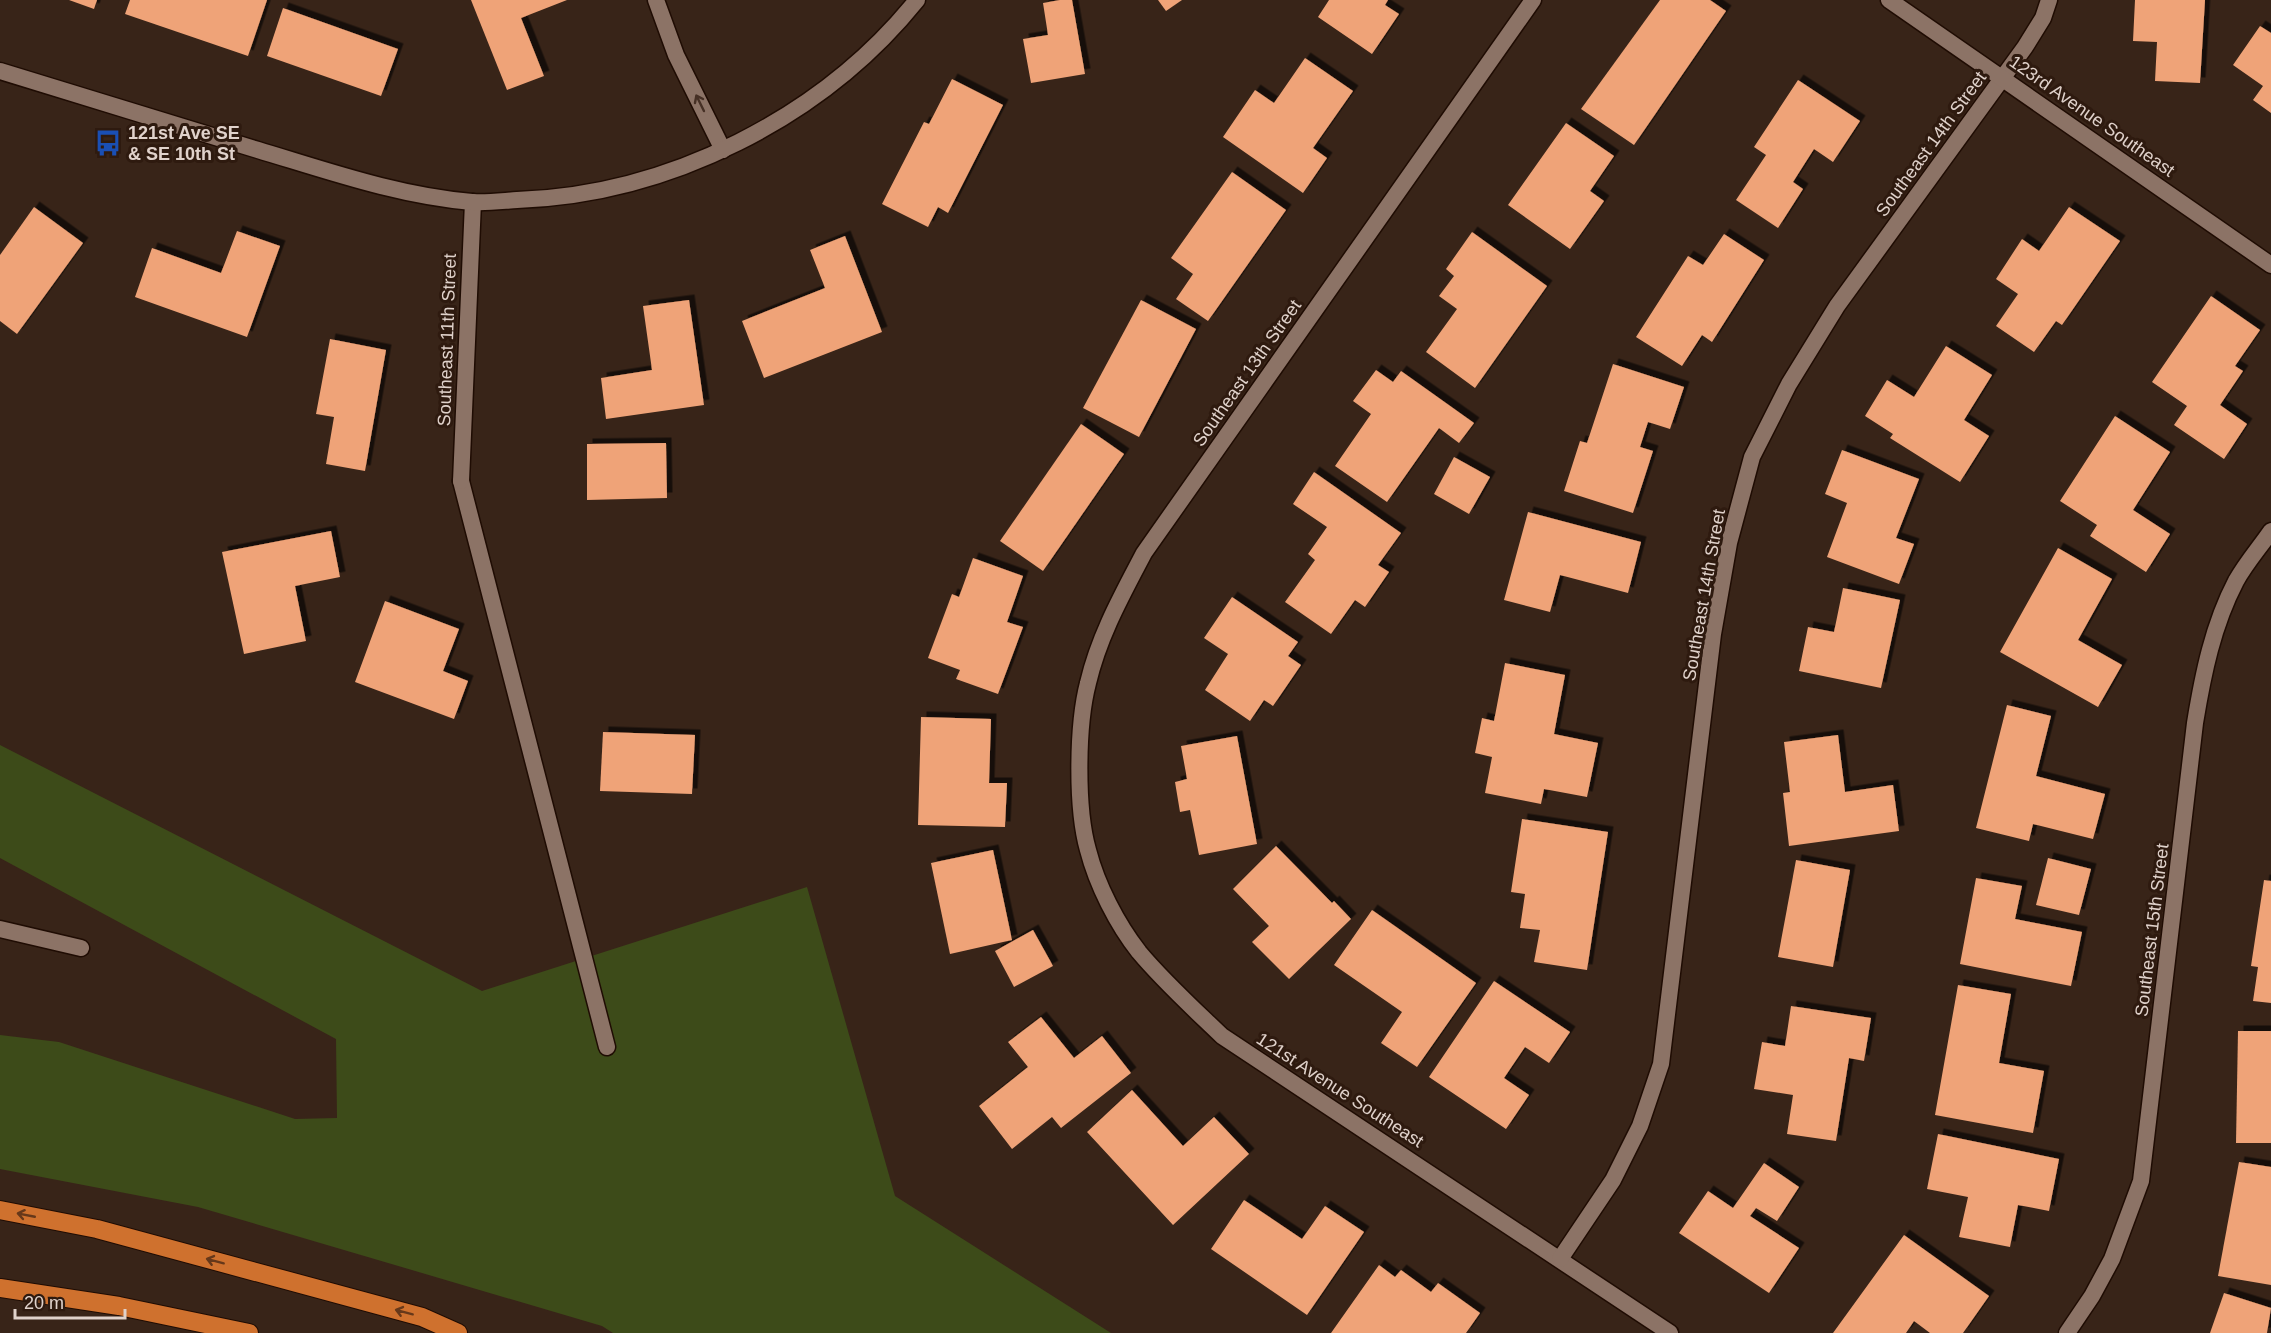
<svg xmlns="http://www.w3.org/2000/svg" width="2271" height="1333" font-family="Arial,sans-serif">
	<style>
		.green { fill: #3d4b19 }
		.building { fill: #efa378; filter: url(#shadow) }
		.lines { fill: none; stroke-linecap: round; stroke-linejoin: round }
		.service-casing { stroke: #1f0c03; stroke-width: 19 }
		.minor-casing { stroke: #1f0c03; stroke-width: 19 }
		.tertiary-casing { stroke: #1f0c03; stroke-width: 19 }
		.motorway-casing { stroke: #1f0c03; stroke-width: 20 }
		.service { stroke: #8c7366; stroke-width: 16 }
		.minor { stroke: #8c7366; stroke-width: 16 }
		.tertiary { stroke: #8c7366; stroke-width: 16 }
		.motorway { stroke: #cf712e; stroke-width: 18 }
		.oneway { stroke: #463025 }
		.oneway2 { stroke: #66381a }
		.labels { text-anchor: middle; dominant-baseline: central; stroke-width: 6; stroke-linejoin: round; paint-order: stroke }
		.street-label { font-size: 18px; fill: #e0d2cb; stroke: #2e1a0f }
		.poi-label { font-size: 18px; font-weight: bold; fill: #e0d2cb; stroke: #2e1a0f; text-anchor: start }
	</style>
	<defs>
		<filter id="shadow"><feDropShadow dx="5.5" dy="-5.5" stdDeviation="0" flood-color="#0009"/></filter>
	</defs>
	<rect width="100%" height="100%" fill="#382418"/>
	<path class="green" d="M0,745L482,991L807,887L895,1196L1111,1333H613L602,1326L198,1207L0,1169V1035L59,1042L295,1119L337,1118L336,1039L0,858Z"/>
	<g class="building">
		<path d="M69,0H97L94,9Z"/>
		<path d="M130,0H267L248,56L125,14Z"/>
		<path d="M471,0H567L521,18L544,76L507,90Z"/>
		<path d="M1060,0H1072L1085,74L1031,83L1023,39L1048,35L1043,3Z"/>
		<path d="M1158,0H1182L1166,11Z"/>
		<path d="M1329,0H1388L1385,5L1399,14L1372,54L1318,17Z"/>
		<path d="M1660,0H1710L1726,11L1634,145L1581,109Z"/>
		<path d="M2135,0H2205L2200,83L2155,81L2157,42L2133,41Z"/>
		<path d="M283,8L398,49L381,96L267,56Z"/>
		<path d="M2260,26L2271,33V113L2253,100L2263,86L2233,65Z"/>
		<path d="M1305,58L1353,91L1313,148L1327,158L1303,193L1223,137L1255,90L1274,103Z"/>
		<path d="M952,79L1003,105L948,213L938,207L928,227L882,204L924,122L929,124Z"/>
		<path d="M1798,80L1860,121L1833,162L1814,149L1793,182L1803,189L1778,228L1736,200L1766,155L1754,147Z"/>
		<path d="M1566,123L1614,156L1590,191L1604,201L1570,249L1508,205Z"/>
		<path d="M1232,172L1286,210L1208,321L1176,299L1193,274L1171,258Z"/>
		<path d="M34,207L83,243L17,334L0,321V255Z"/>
		<path d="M2069,207L2120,241L2062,325L2056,321L2034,352L1996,326L2018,294L1996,279L2022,239L2039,251Z"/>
		<path d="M237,231L280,246L247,337L135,297L152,248L221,273Z"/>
		<path d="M1472,232L1547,286L1475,388L1426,352L1457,309L1439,296L1454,276L1446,269Z"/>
		<path d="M1724,234L1764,260L1712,342L1702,335L1682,366L1636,337L1688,256L1703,265Z"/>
		<path d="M845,236L882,332L764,378L742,321L825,288L810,250Z"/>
		<path d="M2211,296L2260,330L2235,366L2243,371L2220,405L2247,424L2224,459L2174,425L2187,406L2152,382Z"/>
		<path d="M689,300L704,405L606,419L601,378L652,370L643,306Z"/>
		<path d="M1141,300L1196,329L1139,437L1083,408Z"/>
		<path d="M330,339L386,350L365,471L326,464L334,417L316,414Z"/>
		<path d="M1946,346L1992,375L1964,420L1989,436L1960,482L1890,438L1893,434L1865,416L1887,380L1914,397Z"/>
		<path d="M1613,364L1684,387L1670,429L1648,422L1640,447L1653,451L1633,513L1564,491L1580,441L1587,443Z"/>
		<path d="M1376,370L1393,382L1401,371L1474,423L1459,443L1439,428L1387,502L1335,466L1371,414L1353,401Z"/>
		<path d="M2115,416L2170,452L2133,510L2170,534L2146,572L2090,536L2097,525L2060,501Z"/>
		<path d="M1081,424L1124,454L1043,571L1000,541Z"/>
		<path d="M666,443L667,498L587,500V444Z"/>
		<path d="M1842,450L1919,479L1896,538L1914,544L1899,584L1827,557L1847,503L1825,494Z"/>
		<path d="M1454,457L1490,477L1469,514L1434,494Z"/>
		<path d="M1314,472L1401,533L1378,565L1389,572L1365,607L1355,600L1331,634L1285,602L1315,560L1308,554L1327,527L1293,504Z"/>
		<path d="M1528,512L1641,542L1628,593L1560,575L1550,612L1504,600Z"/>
		<path d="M331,531L340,577L295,586L306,641L244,654L222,552Z"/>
		<path d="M2058,548L2112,579L2078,640L2122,665L2098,707L2000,652Z"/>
		<path d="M973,558L1023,576L1007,622L1023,627L998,694L956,679L960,670L928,658L952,594L959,597Z"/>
		<path d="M1843,588L1900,600L1881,688L1799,671L1808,627L1834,632Z"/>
		<path d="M1232,597L1298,642L1288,656L1301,665L1273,706L1264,700L1250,721L1205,690L1228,654L1204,638Z"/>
		<path d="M385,601L459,629L443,671L468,681L454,719L355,682Z"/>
		<path d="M1505,663L1565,675L1554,734L1598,743L1587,797L1544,789L1541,804L1485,793L1492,757L1475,753L1482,718L1494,721Z"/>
		<path d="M2007,705L2051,716L2036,776L2105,794L2093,839L2033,824L2029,841L1976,828Z"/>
		<path d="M921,717L991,719L989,783H1007L1005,827L918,825Z"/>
		<path d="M603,732L695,735L692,794L600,791Z"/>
		<path d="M1838,735L1845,792L1893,785L1899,831L1789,846L1783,793L1790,792L1784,742Z"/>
		<path d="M1237,736L1257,844L1199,855L1190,810L1180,812L1175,782L1187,779L1181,746Z"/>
		<path d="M1522,819L1608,832L1587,970L1534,962L1540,930L1520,928L1525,894L1511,892Z"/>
		<path d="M1276,846L1332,903L1334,901L1351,919L1289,979L1252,942L1269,926L1233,889Z"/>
		<path d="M993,850L1012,940L950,954L931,863Z"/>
		<path d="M2048,858L2091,869L2079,915L2036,905Z"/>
		<path d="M1796,860L1850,870L1833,967L1778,957Z"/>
		<path d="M1976,878L2022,886L2015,919L2082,932L2071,986L1960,964Z"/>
		<path d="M2264,880L2271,881V1003L2253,1001L2258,967L2251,966Z"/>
		<path d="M1372,910L1476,983L1417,1067L1381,1043L1402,1012L1334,965Z"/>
		<path d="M1033,930L1053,966L1014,987L995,951Z"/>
		<path d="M1494,981L1570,1032L1549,1063L1525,1047L1504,1078L1529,1095L1506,1129L1429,1077Z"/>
		<path d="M1958,985L2011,994L1999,1063L2044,1071L2033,1133L1935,1115Z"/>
		<path d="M1791,1006L1871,1018L1864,1061L1849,1058L1836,1141L1787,1134L1793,1095L1754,1089L1762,1042L1785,1046Z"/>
		<path d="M1041,1017L1074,1058L1102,1036L1131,1073L1061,1128L1052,1117L1012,1149L979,1106L1028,1067L1008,1042Z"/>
		<path d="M2238,1031H2271V1143H2236Z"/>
		<path d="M1132,1090L1183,1146L1214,1117L1249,1154L1173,1225L1087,1132Z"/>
		<path d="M1938,1134L2059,1159L2049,1211L2018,1205L2010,1247L1959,1237L1968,1197L1927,1189Z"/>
		<path d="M2239,1162L2271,1167V1285L2218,1276Z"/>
		<path d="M1764,1163L1799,1187L1777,1221L1756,1208L1750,1216L1799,1248L1769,1293L1679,1233L1708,1191L1733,1208Z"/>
		<path d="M1244,1200L1302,1239L1325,1206L1364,1232L1307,1315L1211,1249Z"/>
		<path d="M1904,1235L1989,1296L1963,1333H1930L1914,1321L1906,1333H1833Z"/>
		<path d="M1379,1265L1395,1277L1401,1270L1431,1292L1438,1283L1480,1313L1466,1333H1331Z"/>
		<path d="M2224,1293L2271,1308L2267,1333H2210Z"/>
	</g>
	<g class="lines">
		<g class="service-casing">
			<g id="service">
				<path d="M461,481L607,1047"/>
				<path d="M0,929L81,948"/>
			</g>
		</g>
		<g class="minor-casing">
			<g id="minor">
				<path d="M656,0L676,55L723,150"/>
				<path d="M1533,0L1144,553C1122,595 1099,636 1088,683C1077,725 1076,808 1088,850C1097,885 1117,924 1139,952C1164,982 1194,1009 1222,1036L1670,1333"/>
				<path d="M461,481L473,202"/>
				<path d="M1560,1259L1613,1180L1640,1126L1661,1064L1713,634L1729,543L1752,457L1789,384L1837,306L2025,47L2043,18L2049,0"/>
				<path d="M2067,1333L2092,1296L2112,1259L2141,1181L2195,723C2203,674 2213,625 2236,581C2246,563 2260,547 2271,531"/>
			</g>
		</g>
		<g class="tertiary-casing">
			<g id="tertiary">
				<path d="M1889,0L2271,265"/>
				<path d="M0,71C86,97 172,124 258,150C328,171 399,196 472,202C487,203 502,201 517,200C668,195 822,118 917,0"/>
			</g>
		</g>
		<g class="motorway-casing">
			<g id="motorway">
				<path d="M0,1210L97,1229L422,1317L458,1333"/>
				<path d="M0,1288L119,1306L249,1333"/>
			</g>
		</g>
		<use href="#service" class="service"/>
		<use href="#minor" class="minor"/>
		<use href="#tertiary" class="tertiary"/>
		<use href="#motorway" class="motorway"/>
	</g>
	<defs><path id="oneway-shaft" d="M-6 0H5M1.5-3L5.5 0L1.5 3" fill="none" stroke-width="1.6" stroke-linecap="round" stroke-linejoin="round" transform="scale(1.5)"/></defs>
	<use class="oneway" href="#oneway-shaft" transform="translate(700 103) rotate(-116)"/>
	<g class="oneway2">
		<use href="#oneway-shaft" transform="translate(26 1215) rotate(-169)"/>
		<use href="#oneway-shaft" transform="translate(215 1261) rotate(-165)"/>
		<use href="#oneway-shaft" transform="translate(404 1312) rotate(-165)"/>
	</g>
	<defs>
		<g id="bus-bare" transform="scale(2.07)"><path d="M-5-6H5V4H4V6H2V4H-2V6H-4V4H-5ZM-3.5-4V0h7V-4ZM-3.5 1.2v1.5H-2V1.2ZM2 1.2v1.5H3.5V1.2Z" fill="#1a4fb4" stroke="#2e1a0f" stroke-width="2.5" paint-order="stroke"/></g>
	</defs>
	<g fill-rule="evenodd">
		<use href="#bus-bare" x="108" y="143"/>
	</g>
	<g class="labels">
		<g class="street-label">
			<text transform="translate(2092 116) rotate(35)">123rd Avenue Southeast</text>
			<text transform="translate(1931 144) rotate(-54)">Southeast 14th Street</text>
			<text transform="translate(447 340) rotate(-88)">Southeast 11th Street</text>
			<text transform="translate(1247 373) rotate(-55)">Southeast 13th Street</text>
			<text transform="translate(1704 595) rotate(-80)">Southeast 14th Street</text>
			<text transform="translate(2152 930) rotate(-83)">Southeast 15th Street</text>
			<text transform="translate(1340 1090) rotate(33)">121st Avenue Southeast</text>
		</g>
		<g class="poi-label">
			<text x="128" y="133">121st Ave SE<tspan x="128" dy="21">&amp; SE 10th St</tspan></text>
		</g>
	</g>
	<path d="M15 1309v9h110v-9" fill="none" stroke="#e0d2cb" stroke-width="3"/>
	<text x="24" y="1309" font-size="18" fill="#e0d2cb" stroke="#2e1a0f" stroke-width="4.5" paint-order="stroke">20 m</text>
</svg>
